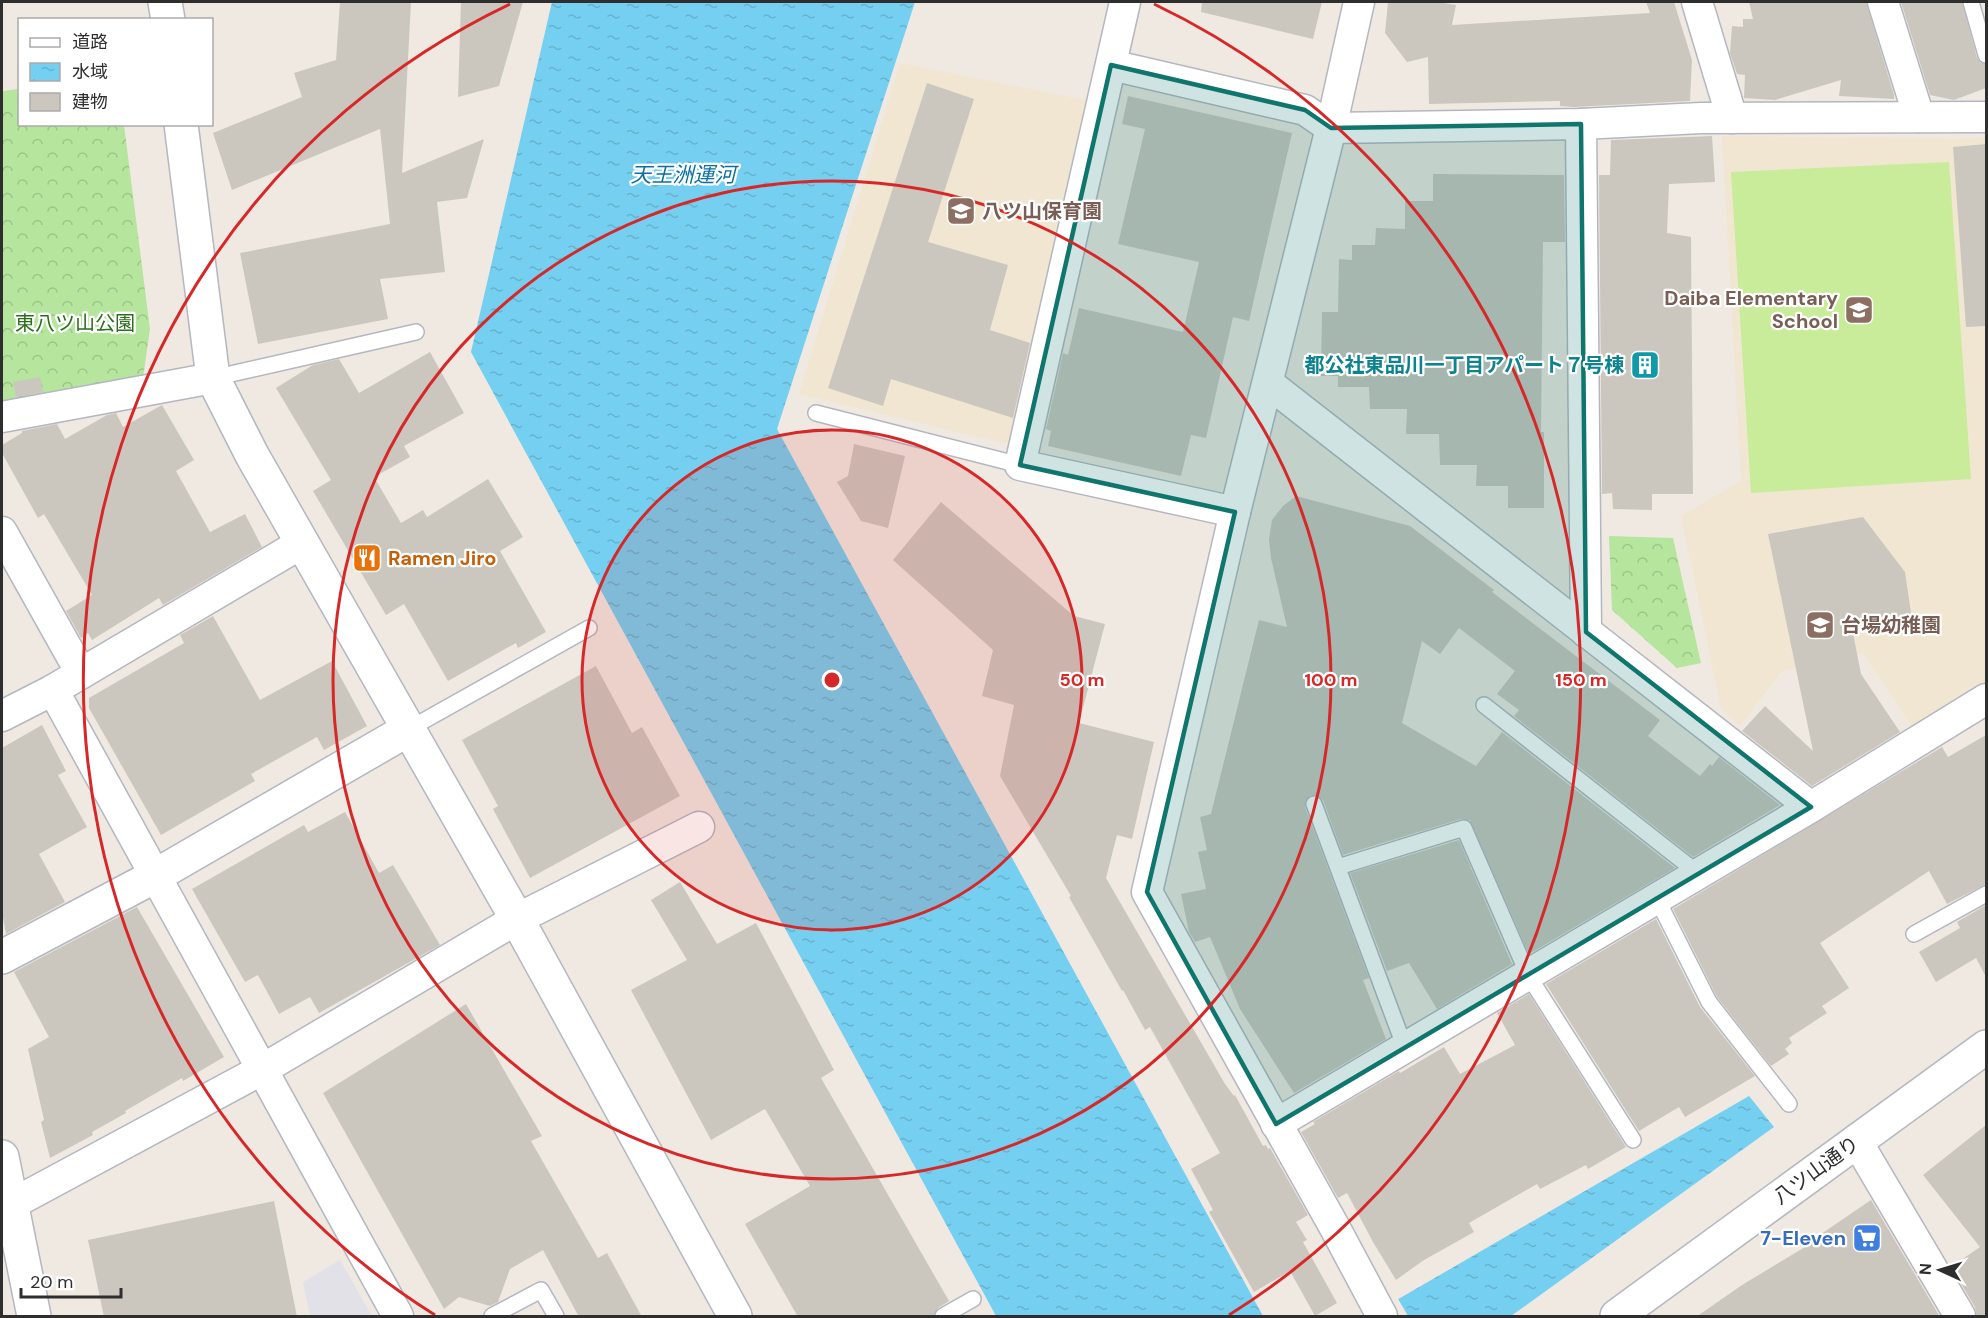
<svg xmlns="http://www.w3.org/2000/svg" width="1988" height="1318" font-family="'DM Sans','Noto Sans JP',sans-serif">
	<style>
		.industrial { fill: #e3e1e8 }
		.education { fill: #f0e6d1 }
		.forest { fill: url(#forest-crowns) }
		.pitch { fill: #c9ec9a }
		.water { fill: url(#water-ripples) }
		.pier { fill: #efe9e1 }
		.building { fill: #cbc7bf }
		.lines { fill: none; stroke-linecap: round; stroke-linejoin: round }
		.lane-casing { stroke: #b4b7c1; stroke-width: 18 }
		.street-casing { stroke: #b4b7c1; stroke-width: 33 }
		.secondary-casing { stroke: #b4b7c1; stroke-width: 36 }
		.lane { stroke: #fff; stroke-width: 15 }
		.street { stroke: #fff; stroke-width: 30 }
		.secondary { stroke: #fff; stroke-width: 33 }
		.marked { fill: #0f766e; fill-opacity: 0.2; stroke: #0f766e; stroke-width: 4.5; stroke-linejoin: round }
		.ring { fill: none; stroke: #d62828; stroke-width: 3 }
		.labels { text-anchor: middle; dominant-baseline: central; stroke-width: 4.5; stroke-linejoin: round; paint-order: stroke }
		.education-label { font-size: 20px; font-weight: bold; fill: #785e54; stroke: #fff; text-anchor: start }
		.park-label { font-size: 20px; fill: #2c6e1b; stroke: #fff }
		.culture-label { font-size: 20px; font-weight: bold; fill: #0d838f; stroke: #fff; text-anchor: end }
		.food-label { font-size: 20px; font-weight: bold; fill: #c56008; stroke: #fff; text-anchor: start }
		.street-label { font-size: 20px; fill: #2e2e2e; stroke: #fff }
		.shop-label { font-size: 20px; font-weight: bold; fill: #366cbe; stroke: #fff; text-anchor: end }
		.water-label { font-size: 21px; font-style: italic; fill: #0d6fa3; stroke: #fff }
		.centre { fill: #d62828; stroke: #fff; stroke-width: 3 }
		.ring-label { font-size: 18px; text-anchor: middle; font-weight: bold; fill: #d62828; stroke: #fff; stroke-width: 4.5; stroke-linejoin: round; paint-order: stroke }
	</style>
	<defs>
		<pattern id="forest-crowns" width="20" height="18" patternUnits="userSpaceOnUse" patternTransform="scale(1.5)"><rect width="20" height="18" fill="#b6e59e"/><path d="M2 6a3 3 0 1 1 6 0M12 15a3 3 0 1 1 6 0" fill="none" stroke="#9dc588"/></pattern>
		<pattern id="water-ripples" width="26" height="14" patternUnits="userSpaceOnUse" patternTransform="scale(1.5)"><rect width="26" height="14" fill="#75cff0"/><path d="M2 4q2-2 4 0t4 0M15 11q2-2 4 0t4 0" fill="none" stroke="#66b2ce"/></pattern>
	</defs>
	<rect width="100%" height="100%" fill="#efe9e1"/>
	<path class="industrial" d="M340,1260L372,1316H310L303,1282Z"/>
	<g class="education">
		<path d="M900,63L1094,102L1008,444L799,394Z"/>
		<path d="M1722,136L1954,139L1986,138V681L1913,728L1863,653L1782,671L1740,726L1721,708L1681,516L1741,481Z"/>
	</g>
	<g class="forest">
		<path d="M19,89L20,124L124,125L150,329L142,385L2,412V91Z"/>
		<path d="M1609,536L1673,538L1701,663L1677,668L1612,610Z"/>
	</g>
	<path class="pitch" d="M1949,162L1971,479L1751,493L1731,172Z"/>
	<g class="water">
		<path d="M552,2H915L777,429L1263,1316H996L471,352Z"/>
		<path d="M1749,1096L1774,1127L1511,1316H1369Z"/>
	</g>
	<path class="pier" d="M1397,1297L1408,1316H1366L1368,1314Z"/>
	<g class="building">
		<path d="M340,2H411L402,173L484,139L467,198L437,202L445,272L380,279L388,319L258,344L240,253L390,224L380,129L232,190L213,133L302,97L294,73L336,60Z"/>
		<path d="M461,2H523L499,86L458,97Z"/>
		<path d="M1202,2H1322L1313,39L1201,12Z"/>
		<path d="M1388,2H1437L1456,5L1452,25L1650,13L1646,2H1674L1692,60L1690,101L1574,107L1560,106V101L1429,104L1428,57L1407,62L1385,33Z"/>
		<path d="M1749,2H1866L1894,95V99L1839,96L1841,80L1775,100L1744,98L1745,75L1737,74L1730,53L1732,26L1743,27V19H1753Z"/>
		<path d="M1901,2H1962L1977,58L1980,62L1986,64V88L1954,100L1930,95Z"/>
		<path d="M927,83L974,99L928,242L1008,265L990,330L1030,343L1013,418L891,379L883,406L828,388Z"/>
		<path d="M1128,96L1292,133L1249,321L1233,317L1206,438L1191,435L1181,476L1048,446L1051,431L1046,429L1063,353L1068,355L1079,308L1183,332L1199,262L1118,244L1145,129L1122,124Z"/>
		<path d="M1712,136L1715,182L1669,184L1667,233L1691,237L1693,494H1652V510L1613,509L1612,493L1602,494L1599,175H1610L1611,140Z"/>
		<path d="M1986,144V326L1966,327L1953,147Z"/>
		<path d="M1433,174L1564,175L1565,242H1543L1541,432H1544V508H1508V486H1476L1477,465H1440L1439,434H1406L1407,409H1370L1369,387H1338V376H1321L1322,312H1338L1339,259L1352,260V245H1375L1376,228L1405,229V201H1433Z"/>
		<path d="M430,352L464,413L404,446L410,457L374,477L401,523L423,510L427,517L488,479L523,537L500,551L546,632L518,648L516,643L448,681L404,604L386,615L313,491L331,480L276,388L313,365L339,359L359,393Z"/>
		<path d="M40,377L43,392L16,397L13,382Z"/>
		<path d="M162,405L194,460L176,471L210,532L245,514L262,547L163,605L159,598L92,640L88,633L81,638L66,611L92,595L44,514L38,518L2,453V445L22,433V431L57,424L65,439L107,415L116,413L123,427Z"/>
		<path d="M854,444L905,456L888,528L861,521L837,482L848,476Z"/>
		<path d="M1296,496L1410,526L1494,590L1492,592L1660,720L1648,736L1700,776L1710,764L1712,766L1719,757L1780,805L1693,857L1514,716L1519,710L1497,694L1515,671L1459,628L1440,654L1422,641L1402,723L1476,766L1502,732L1675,868L1529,954L1470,820L1461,819L1343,855L1323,800L1316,795H1310L1305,802V807L1369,978L1363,980L1386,1039L1294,1093L1240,1009L1210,937L1195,942L1189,932L1181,894L1206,889L1198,852L1207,850L1200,817L1211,814L1259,620L1287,627L1271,558L1269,539L1272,520L1283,506Z"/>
		<path d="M941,502L1074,616L1105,624L1079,723L1154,742L1132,839L1117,835L1106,878L1225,1084L1234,1096L1235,1095L1263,1146L1266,1145L1268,1149L1270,1148L1308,1215L1296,1222L1307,1240L1303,1242L1337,1303L1315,1316L1290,1271L1254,1292L1209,1212L1213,1210L1191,1169L1220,1153L1150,1027L1145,1030L1123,990L1122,991L1069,897L1071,896L1000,776L1014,705L982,696L993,650L893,560Z"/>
		<path d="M1863,517L1905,572L1912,620L1851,623L1861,674L1900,732L1812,786L1742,731L1765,706L1813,751L1768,534Z"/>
		<path d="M213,616L260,700L332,661L367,726L324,750L317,737L251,774L255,781L161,835L89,708V698L184,643L180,635Z"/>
		<path d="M596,666L632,733L642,727L680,796L530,878L493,809L498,806L462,740Z"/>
		<path d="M42,725L66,771L58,775L87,827L39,854L65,902L6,934L2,912V748Z"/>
		<path d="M1986,735V884L1947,904L1929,871L1820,943L1849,988L1822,1006L1827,1013L1789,1038L1792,1043L1785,1049L1789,1054L1771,1066L1717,997L1673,909L1942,747L1948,757Z"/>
		<path d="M345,812L379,873L393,865L440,945L319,1013L310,997L279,1014L258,975L245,982L192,889L304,825L308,832Z"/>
		<path d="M1459,840L1512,964L1437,1009L1409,963L1387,971L1350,873Z"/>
		<path d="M680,882L717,944L756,923L834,1070L821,1078L949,1301L938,1308L933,1317H798L745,1224L810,1186L765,1109L711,1140L631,990L687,960L651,900Z"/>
		<path d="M1986,905V977L1976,958L1936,982L1919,952L1960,928L1957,922Z"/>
		<path d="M137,907L224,1057L183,1081L182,1078L125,1111L126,1113L92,1132L93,1135L50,1158L41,1122L44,1120L28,1049L49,1037L14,972Z"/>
		<path d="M1656,919L1700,1007L1755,1076L1685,1117L1679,1107L1639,1131L1546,984Z"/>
		<path d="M1529,994L1626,1147L1588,1169L1586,1165L1540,1189L1537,1184L1469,1223L1474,1232L1424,1260L1396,1280L1373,1242L1347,1193L1338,1198L1301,1132L1315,1124L1313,1122L1399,1071L1400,1073L1444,1047L1460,1074L1515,1045L1497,1013Z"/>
		<path d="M466,1004L542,1136L531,1141L598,1258L607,1253L642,1317H579L543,1250L510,1269L498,1302L490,1306L459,1297L444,1309L323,1093Z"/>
		<path d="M1986,1125V1317H1977L1975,1307L1951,1267L1980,1247L1923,1175Z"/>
		<path d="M1871,1200L1940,1317H1696L1742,1285L1805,1247V1245Z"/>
		<path d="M274,1201L297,1317H104L88,1240Z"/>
	</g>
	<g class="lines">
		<g class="lane-casing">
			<g id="lane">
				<path d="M1971,2L1986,55"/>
				<path d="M213,378L416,332"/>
				<path d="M816,413L1020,465"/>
				<path d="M1484,705L1699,874"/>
				<path d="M409,729L589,628"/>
				<path d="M1314,804L1405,1048"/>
				<path d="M1338,867L1464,828L1528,975L1633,1140"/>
				<path d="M1657,899L1709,1002L1789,1104"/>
				<path d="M1914,934L1986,894"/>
				<path d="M492,1316L541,1290L556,1316"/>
				<path d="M943,1316L973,1299"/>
			</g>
		</g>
		<g class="street-casing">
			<g id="street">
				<path d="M1125,2L1020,465L1235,512"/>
				<path d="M1359,2L1331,128L1235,512L1147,892L1335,1228L1382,1316"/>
				<path d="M1697,2L1732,118"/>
				<path d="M1883,2L1919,117"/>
				<path d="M1111,65L1305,110L1331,128L1581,124L1701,118L1986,117"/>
				<path d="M1581,124L1586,632"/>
				<path d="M1268,383L1811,807"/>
				<path d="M2,417L213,378"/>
				<path d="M2,532L81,673"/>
				<path d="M53,690L398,1316"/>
				<path d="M2,716L53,690L302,543"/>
				<path d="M1276,1124L1811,807L1986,699"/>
				<path d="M1856,1140L1960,1316"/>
				<path d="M12,1204L263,1069L517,919L699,827"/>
			</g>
		</g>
		<g class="secondary-casing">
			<g id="secondary">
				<path d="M165,2L168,20"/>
				<path d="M181,124L213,378L252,455L517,919L735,1316"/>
				<path d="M2,957L155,876L409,729"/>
				<path d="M2,1157L34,1316"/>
				<path d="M1617,1316L1986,1047"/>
			</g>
		</g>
		<use href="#lane" class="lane"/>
		<use href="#street" class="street"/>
		<use href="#secondary" class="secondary"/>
	</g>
	<path class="marked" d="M1111,65L1305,110L1331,128L1581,124L1586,632L1811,807L1276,1124L1147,892L1235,512L1020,465Z"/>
	<circle cx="832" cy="680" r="250" fill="#d62828" fill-opacity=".12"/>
	<g class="ring">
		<circle cx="832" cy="680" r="250"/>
		<circle cx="832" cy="680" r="499"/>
		<path d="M435 1315A749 749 0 0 1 510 4M1154 4A749 749 0 0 1 1229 1315"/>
	</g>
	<defs>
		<g id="school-square" transform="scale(1.5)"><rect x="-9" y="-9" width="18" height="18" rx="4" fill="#8d6e63" stroke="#fff"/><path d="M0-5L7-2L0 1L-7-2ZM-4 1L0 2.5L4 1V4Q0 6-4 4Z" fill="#fff"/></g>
		<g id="building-square" transform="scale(1.5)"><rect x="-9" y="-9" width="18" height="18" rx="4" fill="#0f9aa8" stroke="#fff"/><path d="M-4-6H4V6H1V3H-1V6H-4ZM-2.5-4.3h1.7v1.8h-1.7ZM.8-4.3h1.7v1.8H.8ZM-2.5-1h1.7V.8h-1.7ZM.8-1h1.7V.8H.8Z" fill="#fff"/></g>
		<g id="restaurant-square" transform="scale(1.5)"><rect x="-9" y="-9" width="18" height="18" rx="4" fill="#e8710a" stroke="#fff"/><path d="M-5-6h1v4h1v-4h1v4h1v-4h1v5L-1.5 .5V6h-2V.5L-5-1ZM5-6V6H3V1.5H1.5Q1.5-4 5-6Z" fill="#fff"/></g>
		<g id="supermarket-square" transform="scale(1.5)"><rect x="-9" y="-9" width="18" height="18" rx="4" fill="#3f7fe0" stroke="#fff"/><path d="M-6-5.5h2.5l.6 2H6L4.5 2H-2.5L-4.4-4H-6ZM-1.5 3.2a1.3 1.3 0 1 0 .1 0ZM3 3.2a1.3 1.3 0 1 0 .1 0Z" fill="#fff"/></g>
	</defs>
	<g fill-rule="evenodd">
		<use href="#school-square" x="961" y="211"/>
		<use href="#school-square" x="1859" y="310"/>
		<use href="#building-square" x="1645" y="365"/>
		<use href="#restaurant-square" x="367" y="558"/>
		<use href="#school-square" x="1820" y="625"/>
		<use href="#supermarket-square" x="1867" y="1238"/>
	</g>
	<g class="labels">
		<g class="education-label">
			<text x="982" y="211">八ツ山保育園</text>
			<text x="1838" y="298" text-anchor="end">Daiba Elementary<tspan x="1838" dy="23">School</tspan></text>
			<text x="1841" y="625">台場幼稚園</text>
		</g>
		<g class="park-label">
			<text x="75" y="323">東八ツ山公園</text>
		</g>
		<g class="culture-label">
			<text x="1624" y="365">都公社東品川一丁目アパート７号棟</text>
		</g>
		<g class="food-label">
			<text x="388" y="558">Ramen Jiro</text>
		</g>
		<g class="street-label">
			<text transform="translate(1816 1170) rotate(-36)">八ツ山通り</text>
		</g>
		<g class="shop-label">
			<text x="1846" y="1238">7-Eleven</text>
		</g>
		<g class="water-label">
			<text x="683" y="175">天王洲運河</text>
		</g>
	</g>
	<circle cx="832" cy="680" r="9" class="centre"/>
	<g class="ring-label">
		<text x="1082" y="686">50 m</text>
		<text x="1331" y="686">100 m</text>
		<text x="1581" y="686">150 m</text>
	</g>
	<rect width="1988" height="1318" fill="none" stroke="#2e2e2e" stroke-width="6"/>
	<rect x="18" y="18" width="195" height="108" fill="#ffffff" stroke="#ababab" stroke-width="1.5"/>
	<rect x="30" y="38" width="30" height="9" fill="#ffffff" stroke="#ababab" stroke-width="1.5"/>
	<text x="72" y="48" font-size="18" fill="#2e2e2e">道路</text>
	<rect x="30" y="63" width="30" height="18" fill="url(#water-ripples)" stroke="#ababab" stroke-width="1.5"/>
	<text x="72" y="78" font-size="18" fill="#2e2e2e">水域</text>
	<rect x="30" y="93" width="30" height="18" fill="#cbc7bf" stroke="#ababab" stroke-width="1.5"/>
	<text x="72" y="108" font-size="18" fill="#2e2e2e">建物</text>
	<g transform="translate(1940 1270) rotate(274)" stroke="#ffffff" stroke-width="4.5" paint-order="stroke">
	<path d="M0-4.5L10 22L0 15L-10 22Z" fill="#2e2e2e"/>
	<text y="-9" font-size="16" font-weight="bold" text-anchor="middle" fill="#2e2e2e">N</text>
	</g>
	<path d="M21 1288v9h100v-9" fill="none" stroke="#2e2e2e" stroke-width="3"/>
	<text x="30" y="1288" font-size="18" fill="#2e2e2e" stroke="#ffffff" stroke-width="4.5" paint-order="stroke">20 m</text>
</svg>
